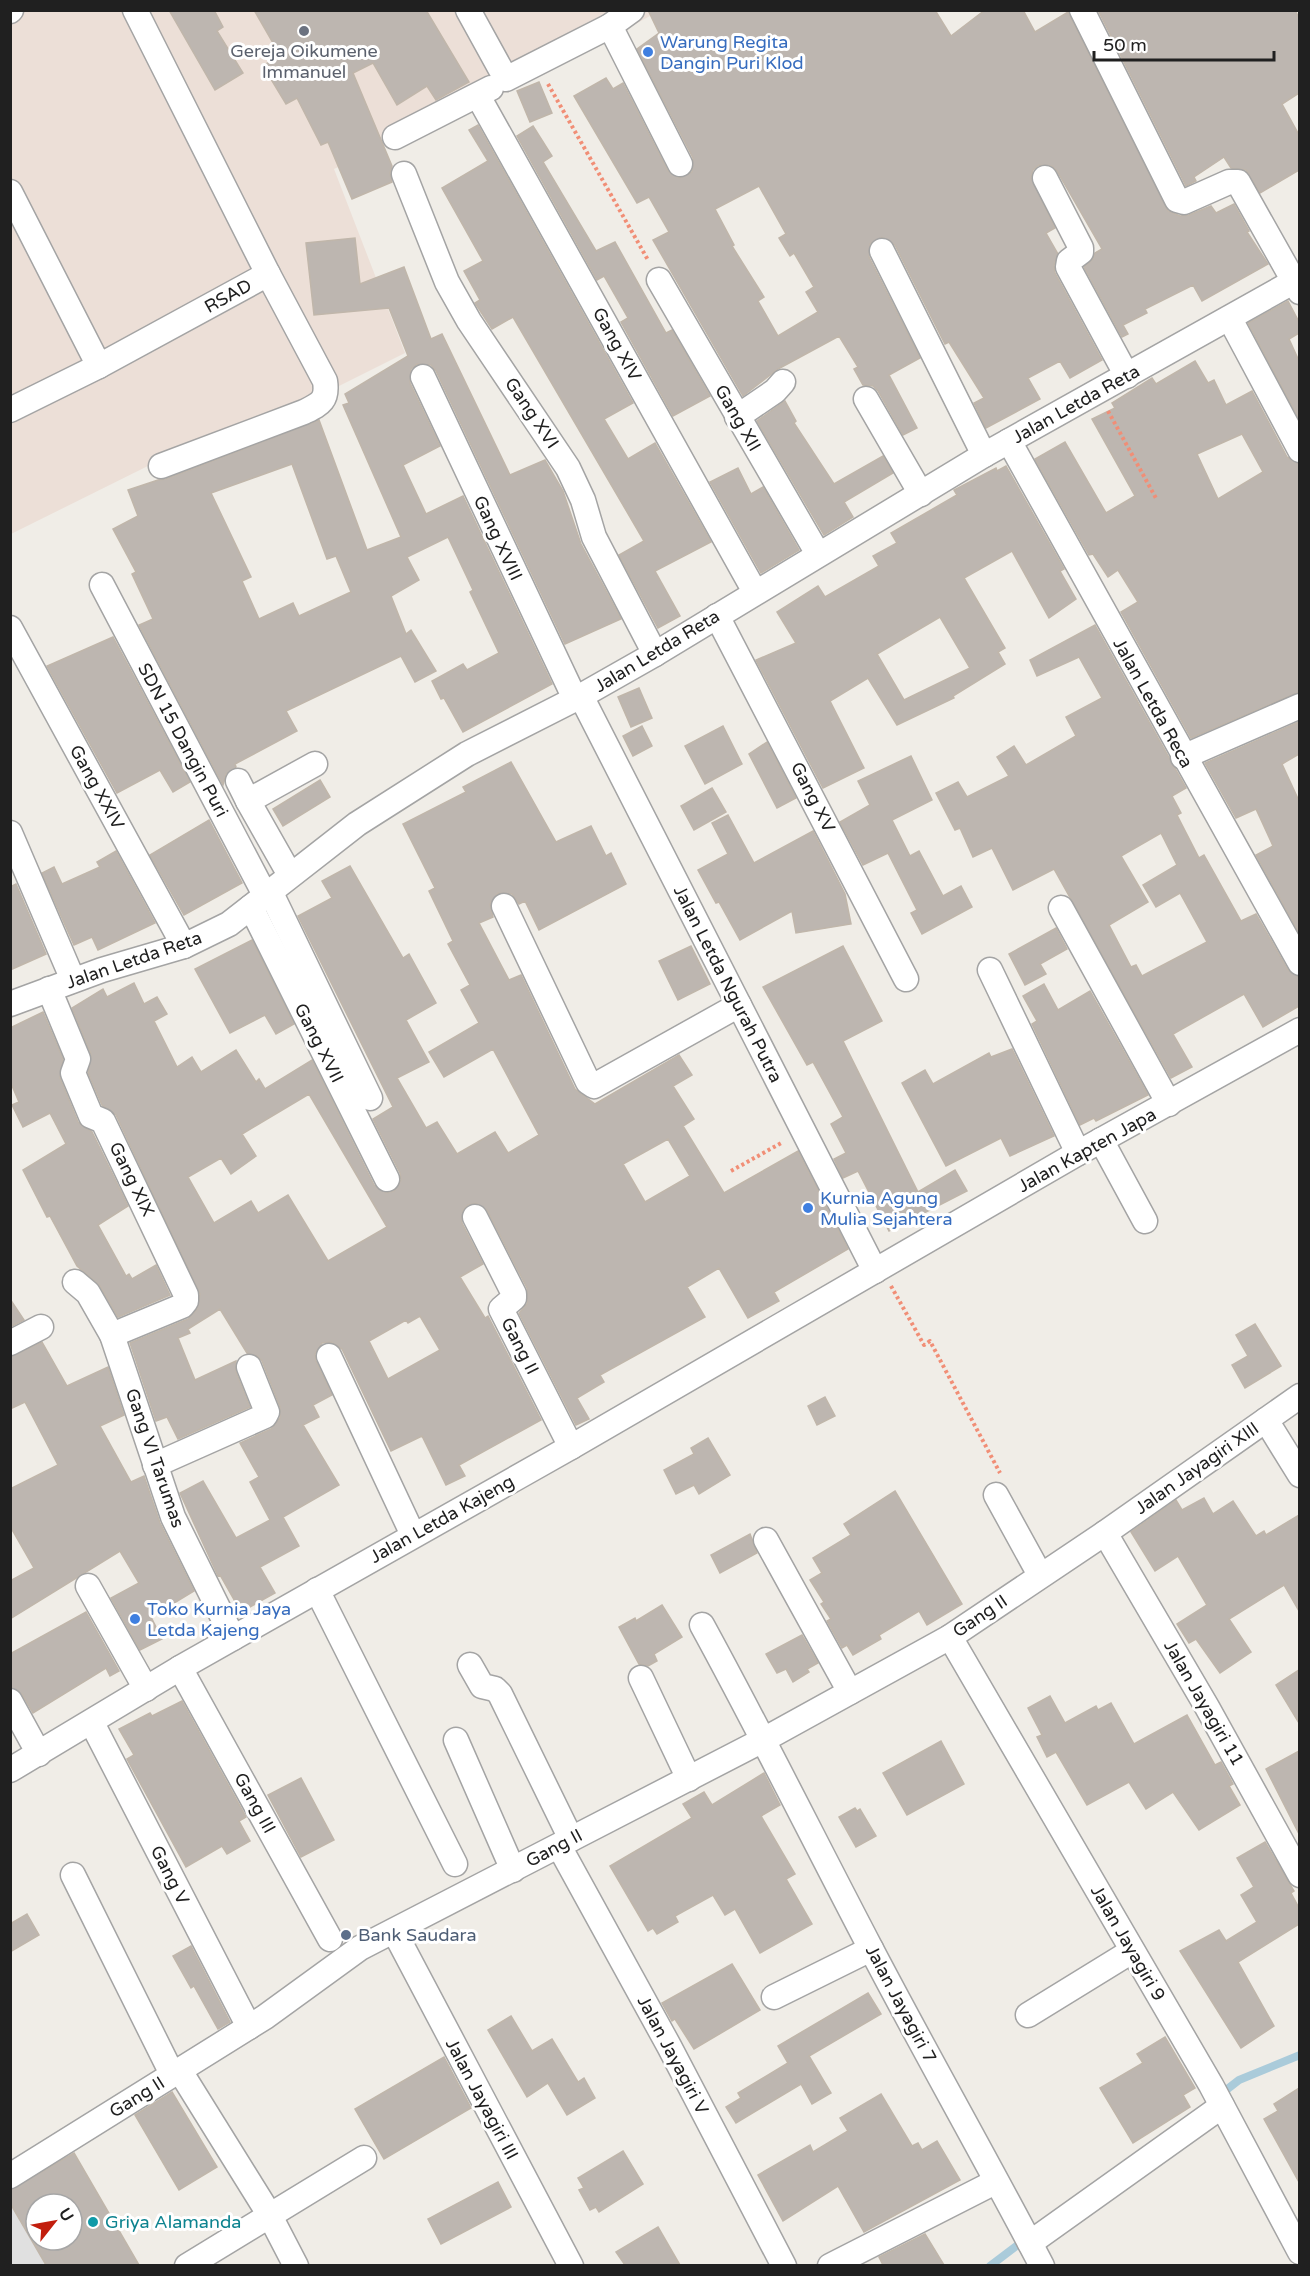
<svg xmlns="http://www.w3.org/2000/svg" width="1310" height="2276" font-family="'Varela Round',sans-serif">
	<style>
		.military { fill: #ecdfd7 }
		.parking { fill: #e0e0e0 }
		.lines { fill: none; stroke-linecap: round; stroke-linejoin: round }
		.stream { stroke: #aacbda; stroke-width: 8 }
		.building { fill: #bdb6b0; stroke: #c0b6aa; stroke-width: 1.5; fill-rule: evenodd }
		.minor-casing { stroke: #a4a4a4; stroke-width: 27 }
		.path { stroke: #f18e76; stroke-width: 4; stroke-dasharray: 3 3; stroke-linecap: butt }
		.minor { stroke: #fff; stroke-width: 24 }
		.worship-dot { fill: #6b7280; stroke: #fff; stroke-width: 2 }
		.shop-dot { fill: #3f7fe0; stroke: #fff; stroke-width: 2 }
		.service-dot { fill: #5c6f8a; stroke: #fff; stroke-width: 2 }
		.culture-dot { fill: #0f9aa8; stroke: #fff; stroke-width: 2 }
		.labels { text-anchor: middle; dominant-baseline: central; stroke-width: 6; stroke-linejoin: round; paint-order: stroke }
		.shop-label { font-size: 18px; fill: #366cbe; stroke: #fff; text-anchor: start }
		.worship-label { font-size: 18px; fill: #5b616d; stroke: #fff }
		.street-label { font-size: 18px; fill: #202020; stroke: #fff }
		.service-label { font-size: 18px; fill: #4e5e75; stroke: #fff; text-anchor: start }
		.culture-label { font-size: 18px; fill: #0d838f; stroke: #fff; text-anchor: start }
	</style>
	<rect width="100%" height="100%" fill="#f0ede7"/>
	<path class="military" d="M11,11H659L547,73L334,169L405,353L333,389L164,458L11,534Z"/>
	<path class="parking" d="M11,2203L46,2265H11Z"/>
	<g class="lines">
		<g class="stream">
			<path d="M1221,2094L1239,2080L1300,2055"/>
			<path d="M990,2266L1023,2241"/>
		</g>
	</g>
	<g class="building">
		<path d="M169,10H214L223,27L217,31L243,73L215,90Z"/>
		<path d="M254,10H426L469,82L436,100L427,86L397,105L373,63L353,73L392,166L390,173L392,182L352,199L328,142L321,145L297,98L286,104L263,66L280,55Z"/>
		<path d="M648,10H935L951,36L985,10H1023L1035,32L1068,12L1168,211L1180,216L1189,215L1211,206L1216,213L1234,204L1249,231L1247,232L1268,264L1202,301L1193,285L1145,309L1147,313L1123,325L1128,334L1122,337L1084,267L1093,259L1095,253L1102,249L1057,171L1052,166L1039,165L1033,170L1031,178L1055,228L1046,233L1058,254L1054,265L1055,273L1102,360L1070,378L1060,361L1028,378L1040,399L986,428L974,403L984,398L949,342L945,344L895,245L882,237L870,244L869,257L920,358L889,375L917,428L903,435L878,391L873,386L863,385L854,369L858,367L839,336L778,369L743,396L653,240L669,232L649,197L637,203L574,96L606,78L613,89L623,83L668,171L679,178L692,172L693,158L637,49L659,33ZM759,186L786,234L779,238L790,256L794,253L814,287L806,292L818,312L778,336L758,301L764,297L732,246L734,245L715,209Z"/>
		<path d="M1098,10H1295L1299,18V93L1282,104L1299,135V170L1260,193L1246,170L1231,168L1224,157L1194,177L1196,181L1186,186Z"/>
		<path d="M539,82L552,113L530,122L517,91Z"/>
		<path d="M478,125L633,403L604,419L628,459L655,443L711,542L655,571L680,616L658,628L619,555L644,541L513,317L492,329L475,303L480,300L464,271L483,261L442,188L488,161L469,130Z"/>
		<path d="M533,126L552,156L543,162L596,251L615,242L666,333L672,330L710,396L673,416L621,322L628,318L604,276L597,280L517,136Z"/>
		<path d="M355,238L360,284L404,267L431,339L442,334L510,475L545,460L563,491L581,544L621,619L565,644L436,371L431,365L417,364L411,369L410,383L440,446L403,465L426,514L463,496L552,684L463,732L444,698L441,699L432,681L463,664L467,670L499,653L470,592L473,590L448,537L407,557L419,580L391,596L406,634L411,630L436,671L415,682L401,656L286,711L297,731L235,764L236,767L226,774L223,785L139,625L153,619L132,574L136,572L113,529L138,516L128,490L158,480L166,479L319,420L367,550L401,537L343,405L349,403L345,394L408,356L389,308L314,315L306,243ZM292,464L327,559L336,556L351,592L299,616L293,603L259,619L242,581L251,577L211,493Z"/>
		<path d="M1288,301L1299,322V333L1289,339L1299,361V419L1248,323Z"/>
		<path d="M1195,361L1208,383L1214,380L1226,405L1252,391L1287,457L1299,464V692L1191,738L1121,612L1138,602L1118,570L1108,577L1093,554L1089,555L1035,459L1065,442L1106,513L1135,496L1092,419L1115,408L1112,403L1152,378L1156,384ZM1242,434L1263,472L1218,499L1197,454Z"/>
		<path d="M785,401L796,421L794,423L834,484L883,456L893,473L844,502L853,517L824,535L757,421Z"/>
		<path d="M1006,466L1064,569L1060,571L1076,599L1049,618L1012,551L964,578L1005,648L998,652L1005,664L953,696L954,698L897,725L868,678L830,701L864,768L823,788L756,660L796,643L777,612L818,586L825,597L879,566L873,556L897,543L891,533L957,495L954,490L996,468L997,471ZM940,617L970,668L904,700L877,654Z"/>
		<path d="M738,468L751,494L763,487L799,550L761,573L710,482Z"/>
		<path d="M1095,625L1186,788L1172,796L1181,813L1177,815L1199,858L1204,855L1241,921L1256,914L1288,970L1299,977V1006L1263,1027L1244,994L1173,1034L1192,1067L1171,1078L1054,869L1013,890L992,848L973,857L960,828L955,830L936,793L958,782L967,797L1009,776L997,757L1014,746L1026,765L1076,736L1066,717L1102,698L1079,657L1037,676L1030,660ZM1161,833L1177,865L1143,885L1156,907L1180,893L1207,942L1142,976L1136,965L1131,967L1109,925L1148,902L1121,856Z"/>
		<path d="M113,637L190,782L173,792L160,770L117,793L47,666Z"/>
		<path d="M639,688L652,718L631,727L618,697Z"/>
		<path d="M1299,722V754L1282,764L1299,801V933L1256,855L1273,846L1256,809L1236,818L1205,763Z"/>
		<path d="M642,726L652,746L633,756L623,736Z"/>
		<path d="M723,726L742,764L705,784L685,746Z"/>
		<path d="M767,742L796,798L777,808L749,754Z"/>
		<path d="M911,756L932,800L892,820L910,856L919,851L943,896L961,886L972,907L922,934L911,913L917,910L888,853L863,865L840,822L870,805L858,781Z"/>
		<path d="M511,762L556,842L591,826L606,856L611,853L626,884L539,930L525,901L519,904L512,894L498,893L490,904L493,917L479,923L509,980L521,975L575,1089L595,1104L679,1055L692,1075L673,1086L694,1119L683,1126L724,1193L798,1151L848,1249L774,1292L779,1301L748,1318L719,1268L687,1287L705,1317L600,1375L604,1382L577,1398L589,1419L576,1425L519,1313L527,1304V1288L487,1210L476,1203L468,1205L463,1210L462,1223L483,1264L460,1277L485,1318L488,1316L541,1420L459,1465L465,1476L446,1485L422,1436L391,1451L342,1349L331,1342L322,1343L315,1354L316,1361L332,1395L313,1405L319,1417L303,1425L339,1485L283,1517L299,1546L260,1567L275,1593L241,1612L220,1575L218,1576L180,1493L203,1481L236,1538L270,1520L250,1482L259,1477L240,1443L271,1429L280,1418V1407L262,1361L257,1356L247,1353L220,1309L188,1329L190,1333L178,1338L195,1380L236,1361V1372L250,1407L178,1439L167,1417L156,1421L130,1343L188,1319L197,1309L200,1294L116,1115L102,1105L88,1073L91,1054L72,1008L103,989L107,997L134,983L144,1004L157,997L167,1014L154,1021L177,1067L192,1057L201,1072L236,1050L256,1082L259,1079L265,1089L312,1060L374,1185L386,1193L394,1191L401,1180L400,1173L373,1119L393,1107L298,916L332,898L322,881L350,866L403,958L409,954L436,1003L406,1020L429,1062L397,1078L426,1128L437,1122L457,1154L495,1132L508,1153L539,1135L493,1049L444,1077L429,1052L479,1023L461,990L470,985L448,944L453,941L429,891L435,888L403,824L466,792L463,787ZM309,1094L387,1227L328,1261L288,1195L258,1213L251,1201L214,1223L188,1177L221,1158L231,1174L256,1156L242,1134ZM668,1139L690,1176L645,1202L623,1164ZM420,1316L440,1350L388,1379L369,1341L406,1320L408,1323Z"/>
		<path d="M320,780L330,797L283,826L273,809Z"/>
		<path d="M712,788L726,812L694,830L681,806Z"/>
		<path d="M728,815L754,863L813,831L845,894L851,924L796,933L792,911L740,940L719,902L716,903L698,870L728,854L712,823Z"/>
		<path d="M209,820L242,883L184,915L150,855Z"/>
		<path d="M116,851L155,923L98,950L92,937L74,945L42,873L54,867L62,884L100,867L97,862Z"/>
		<path d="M16,884L46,954L10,970V887Z"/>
		<path d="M1056,928L1067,949L1040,964L1046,974L1025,985L1009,954Z"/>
		<path d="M252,940L294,1024L276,1034L265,1015L230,1033L195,969Z"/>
		<path d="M691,946L710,984L678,1000L659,961Z"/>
		<path d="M843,946L882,1021L843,1041L918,1192L955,1170L967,1191L889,1231L858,1171L843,1178L834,1159L846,1153L831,1124L843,1117L813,1062L807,1065L763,987Z"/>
		<path d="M1044,984L1058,1010L1090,991L1148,1095L1096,1121L1094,1118L1080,1125L1032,1024L1037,1021L1023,996Z"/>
		<path d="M43,1012L63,1059L60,1078L78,1122L92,1132L128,1206L98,1225L126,1276L129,1274L132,1279L156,1265L170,1295L118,1317L100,1286L77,1266L50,1216L47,1217L23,1170L66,1144L50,1113L23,1127L12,1105L19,1102L10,1081V1028Z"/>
		<path d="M1012,1049L1054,1136L1010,1156L1001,1138L946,1166L902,1083L925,1070L933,1084L989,1053L991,1057Z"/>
		<path d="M10,1299L24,1320L10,1327Z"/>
		<path d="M1255,1324L1281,1366L1245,1388L1232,1365L1248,1356L1236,1335Z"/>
		<path d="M42,1342L67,1386L108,1367L124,1415L100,1426L131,1482L144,1476L160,1523L194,1591L151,1617L162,1639L140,1650L111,1598L139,1583L120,1551L10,1619V1581L34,1568L10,1526V1489L58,1465L25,1402L10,1409V1357Z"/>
		<path d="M825,1397L835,1416L817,1425L808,1406Z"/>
		<path d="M708,1438L730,1475L699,1494L694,1485L676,1494L664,1470L694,1454L691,1448Z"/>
		<path d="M895,1491L962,1604L927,1625L919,1611L879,1635L881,1639L853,1655L847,1645L842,1648L827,1621L831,1619L821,1604L824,1602L810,1580L822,1573L813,1558L851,1535L844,1524Z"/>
		<path d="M1204,1498L1213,1514L1233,1501L1256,1536L1264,1531L1266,1535L1299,1515V1611L1284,1585L1229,1619L1251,1652L1220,1673L1196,1639L1189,1643L1177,1624L1207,1605L1178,1556L1155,1571L1131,1532L1176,1500L1182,1510Z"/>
		<path d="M750,1534L757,1553L720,1573L711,1555Z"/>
		<path d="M662,1605L682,1637L654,1654L657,1661L648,1666L639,1664L619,1627L635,1618L636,1621Z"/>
		<path d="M86,1612L119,1671L110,1676L106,1668L33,1713L22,1694L10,1687V1654Z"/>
		<path d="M802,1635L818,1663L807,1669L809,1672L793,1682L786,1669L777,1673L766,1654Z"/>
		<path d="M1299,1670V1723L1276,1685Z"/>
		<path d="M1050,1696L1065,1723L1096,1706L1098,1710L1111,1703L1134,1744L1187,1715L1215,1765L1221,1762L1233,1784L1229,1786L1240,1805L1199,1830L1173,1792L1146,1809L1129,1782L1087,1805L1056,1752L1047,1757L1037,1737L1042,1735L1028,1708Z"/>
		<path d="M182,1701L246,1817L239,1821L250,1841L227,1854L222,1846L186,1867L127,1759L134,1755L119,1729L150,1713L152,1716Z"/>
		<path d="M941,1741L964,1784L907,1815L883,1773Z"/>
		<path d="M1299,1751V1834L1266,1769Z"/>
		<path d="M764,1773L780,1805L761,1816L795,1874L786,1879L812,1924L760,1953L735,1909L725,1915L713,1895L675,1916L678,1922L657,1934L653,1928L648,1931L610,1866L692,1818L683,1804L704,1792L712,1805Z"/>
		<path d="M301,1778L334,1840L301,1857L268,1795Z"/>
		<path d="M855,1808L857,1811L860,1809L876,1836L856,1847L839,1817Z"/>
		<path d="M1265,1842L1294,1891L1291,1893L1299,1908V1924L1238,1962L1274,2026L1241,2048L1180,1951L1219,1930L1226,1941L1257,1922L1241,1895L1254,1887L1237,1858Z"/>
		<path d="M27,1914L39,1935L10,1952V1924Z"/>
		<path d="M191,1946L230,2022L218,2029L194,1986L191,1988L173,1956Z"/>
		<path d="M732,1964L760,2010L694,2049L675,2019L672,2021L662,2003Z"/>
		<path d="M868,1993L881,2014L809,2056L831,2093L812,2104L801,2084L736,2123L726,2107L741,2098L738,2093L788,2063L778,2046Z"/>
		<path d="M511,2016L532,2051L552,2039L578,2082L584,2078L595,2098L567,2115L548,2083L527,2097L488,2030Z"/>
		<path d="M1165,2037L1195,2088L1183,2095L1190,2107L1133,2143L1100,2088L1143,2063L1137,2054Z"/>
		<path d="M444,2057L471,2108L384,2159L355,2109Z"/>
		<path d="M1299,2088V2182L1264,2119L1278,2111L1274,2104Z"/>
		<path d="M172,2092L217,2167L179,2190L135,2115Z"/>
		<path d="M881,2094L912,2146L918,2143L922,2150L937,2141L960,2180L864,2232L838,2186L783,2221L758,2175L810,2145L813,2152L848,2131L840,2118Z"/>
		<path d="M623,2151L643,2184L599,2212L596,2207L590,2210L579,2190L584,2188L578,2178Z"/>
		<path d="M74,2153L139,2265H46L10,2203V2190ZM36,2204H72V2240H36Z"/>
		<path d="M498,2182L511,2207L441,2244L428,2219Z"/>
		<path d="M658,2227L680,2265H625L616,2252Z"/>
		<path d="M925,2234L944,2265H883L879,2257Z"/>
	</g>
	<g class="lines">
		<g class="minor-casing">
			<g id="minor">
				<path d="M468,10L506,79L610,26L632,10"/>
				<path d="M1082,10L1177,200L1184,202L1229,182H1238L1300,292"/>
				<path d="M10,11L11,10"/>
				<path d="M610,26L680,164"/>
				<path d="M478,96L755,592"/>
				<path d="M395,137L491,88"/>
				<path d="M404,174L447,282L469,321L568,468L583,500L594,537L655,654"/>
				<path d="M1045,178L1081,248V252L1069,261L1068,267L1127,376"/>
				<path d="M10,192L99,366L268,274L135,10"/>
				<path d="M882,251L984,455"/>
				<path d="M659,280L818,554"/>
				<path d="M1230,319L1300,450"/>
				<path d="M423,377L575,699"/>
				<path d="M866,399L921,494"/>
				<path d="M10,410L99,366"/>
				<path d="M737,417L775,391L783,382"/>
				<path d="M1009,441L1300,963"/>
				<path d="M161,466L304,412C320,404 328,401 325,381L268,274"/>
				<path d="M102,585L265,895"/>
				<path d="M717,616L906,979"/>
				<path d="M10,628L184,946"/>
				<path d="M581,696L875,1271"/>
				<path d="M1183,757L1300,706"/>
				<path d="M238,781L248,801"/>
				<path d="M10,833L73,980"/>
				<path d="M290,875L248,801L315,764"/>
				<path d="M270,891L370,1098"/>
				<path d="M504,906L588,1082L594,1086L739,1005"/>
				<path d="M251,907L387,1179"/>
				<path d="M1061,908L1169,1104"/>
				<path d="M990,970L1078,1153"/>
				<path d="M49,989L78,1059L73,1073L91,1116L103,1121L186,1295V1301L182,1306L112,1335"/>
				<path d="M10,1004L102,970L184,946L229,924L357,824L467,754L581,696L655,654L984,455L1300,278"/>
				<path d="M1101,1140L1145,1221"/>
				<path d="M475,1217L514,1294V1298L501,1309L571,1447"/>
				<path d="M75,1282L88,1293L112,1335L173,1517L233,1638"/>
				<path d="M10,1343L41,1327"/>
				<path d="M329,1356L413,1535"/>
				<path d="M1266,1420L1300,1475"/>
				<path d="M155,1465L265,1416L267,1412L249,1367"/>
				<path d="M996,1495L1040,1575"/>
				<path d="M1105,1533L1207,1707L1300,1875"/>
				<path d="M766,1540L850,1692"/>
				<path d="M88,1586L146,1689"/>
				<path d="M317,1590L455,1864"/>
				<path d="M702,1625C760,1731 814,1840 870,1947C926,2054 986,2159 1042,2266"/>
				<path d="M950,1637L1211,2085L1300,2252"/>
				<path d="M470,1665L482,1686L495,1689L500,1694L571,1839"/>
				<path d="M180,1668L330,1939"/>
				<path d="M641,1678L689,1779"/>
				<path d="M10,1701L39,1754"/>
				<path d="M92,1723L249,2027"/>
				<path d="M456,1740L513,1870"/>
				<path d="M10,1770L180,1668L571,1447L1078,1153L1300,1030"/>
				<path d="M559,1846L669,2046L784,2266"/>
				<path d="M73,1875L172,2074"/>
				<path d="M394,1931L571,2266"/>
				<path d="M774,1997L871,1949"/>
				<path d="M1028,2015L1132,1951"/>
				<path d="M180,2071L269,2214L296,2266"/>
				<path d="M10,2176L265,2017L360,1948L765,1739L950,1637L1105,1533L1300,1396"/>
				<path d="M1030,2243L1222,2106"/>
				<path d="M187,2266L364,2158"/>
				<path d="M830,2266L995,2182"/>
			</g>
		</g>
		<g class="path">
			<path d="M548,84L648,260"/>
			<path d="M1108,411L1157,500"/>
			<path d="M731,1171L783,1142"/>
			<path d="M891,1286L924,1345L930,1341L1000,1473"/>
		</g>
		<use href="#minor" class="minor"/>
	</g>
	<circle class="worship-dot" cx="304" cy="31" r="6"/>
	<g class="shop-dot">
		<circle cx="648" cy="52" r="6"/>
		<circle cx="808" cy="1208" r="6"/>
		<circle cx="135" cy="1619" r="6"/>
	</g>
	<circle class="service-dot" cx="346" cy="1935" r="6"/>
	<circle class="culture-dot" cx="93" cy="2222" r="6"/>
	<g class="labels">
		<g class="shop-label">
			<text x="660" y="42">Warung Regita<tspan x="660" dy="21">Dangin Puri Klod</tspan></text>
			<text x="820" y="1198">Kurnia Agung<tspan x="820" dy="21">Mulia Sejahtera</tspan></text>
			<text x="147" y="1609">Toko Kurnia Jaya<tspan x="147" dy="21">Letda Kajeng</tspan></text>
		</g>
		<g class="worship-label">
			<text x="304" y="51">Gereja Oikumene<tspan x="304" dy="21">Immanuel</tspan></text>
		</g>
		<g class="street-label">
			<text transform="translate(228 296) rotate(-29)">RSAD</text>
			<text transform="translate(617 344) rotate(61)">Gang XIV</text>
			<text transform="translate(1076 404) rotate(-29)">Jalan Letda Reta</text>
			<text transform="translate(532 413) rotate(56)">Gang XVI</text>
			<text transform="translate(738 418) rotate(60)">Gang XII</text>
			<text transform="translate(498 538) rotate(65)">Gang XVIII</text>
			<text transform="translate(657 651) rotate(-31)">Jalan Letda Reta</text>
			<text transform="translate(1153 703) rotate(61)">Jalan Letda Reca</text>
			<text transform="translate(183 740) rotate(62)">SDN 15 Dangin Puri</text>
			<text transform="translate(97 787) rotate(61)">Gang XXIV</text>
			<text transform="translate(813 797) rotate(63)">Gang XV</text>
			<text transform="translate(134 960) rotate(-19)">Jalan Letda Reta</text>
			<text transform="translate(728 984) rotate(63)">Jalan Letda Ngurah Putra</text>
			<text transform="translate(319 1043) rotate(63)">Gang XVII</text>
			<text transform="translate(1087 1150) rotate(-29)">Jalan Kapten Japa</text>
			<text transform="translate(132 1179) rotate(64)">Gang XIX</text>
			<text transform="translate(520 1346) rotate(63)">Gang II</text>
			<text transform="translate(155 1458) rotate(71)">Gang VI Tarumas</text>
			<text transform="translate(1197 1468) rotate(-35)">Jalan Jayagiri XIII</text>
			<text transform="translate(442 1519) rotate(-29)">Jalan Letda Kajeng</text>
			<text transform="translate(980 1616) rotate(-34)">Gang II</text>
			<text transform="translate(1204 1703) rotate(60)">Jalan Jayagiri 11</text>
			<text transform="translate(255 1803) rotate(61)">Gang III</text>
			<text transform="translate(554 1848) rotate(-28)">Gang II</text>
			<text transform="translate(170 1875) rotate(63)">Gang V</text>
			<text transform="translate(1128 1943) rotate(60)">Jalan Jayagiri 9</text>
			<text transform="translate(901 2004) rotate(62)">Jalan Jayagiri 7</text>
			<text transform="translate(673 2055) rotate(62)">Jalan Jayagiri V</text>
			<text transform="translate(137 2097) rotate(-32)">Gang II</text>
			<text transform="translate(482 2099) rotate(62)">Jalan Jayagiri III</text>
		</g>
		<g class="service-label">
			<text x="358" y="1935">Bank Saudara</text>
		</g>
		<g class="culture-label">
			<text x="105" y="2222">Griya Alamanda</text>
		</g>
	</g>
	<rect width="1310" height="2276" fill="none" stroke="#202020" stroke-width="24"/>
	<g transform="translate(54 2222) rotate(59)"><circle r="28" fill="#ffffff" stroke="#a6a6a6" stroke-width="1.5"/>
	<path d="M0-4.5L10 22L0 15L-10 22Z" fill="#c21e0d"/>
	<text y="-9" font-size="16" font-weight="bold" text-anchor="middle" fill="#202020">U</text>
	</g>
	<path d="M1094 51v9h180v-9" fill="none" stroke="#202020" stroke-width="3"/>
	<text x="1103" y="51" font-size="18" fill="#202020" stroke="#ffffff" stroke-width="4.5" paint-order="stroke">50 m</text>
</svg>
